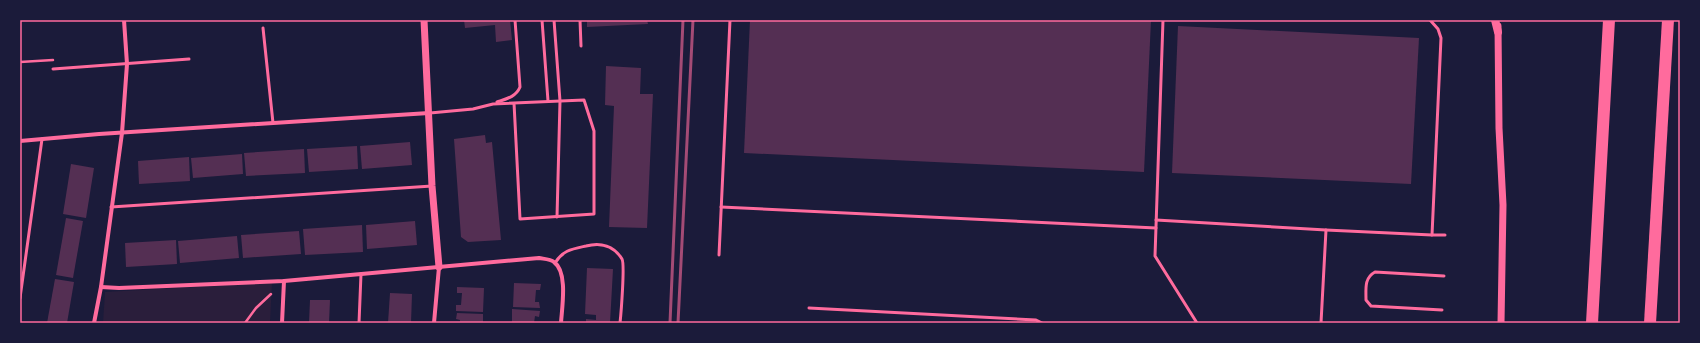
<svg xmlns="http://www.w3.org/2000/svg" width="1700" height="343" font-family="'DM Sans',sans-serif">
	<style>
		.green { fill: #2a1e3b }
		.building { fill: #542f53 }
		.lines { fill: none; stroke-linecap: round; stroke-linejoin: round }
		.path { stroke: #ff6b9d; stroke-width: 2.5 }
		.service { stroke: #ff6b9d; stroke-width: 3 }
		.minor { stroke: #ff6b9d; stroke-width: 4 }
		.tertiary { stroke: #ff6b9d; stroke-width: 7 }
		.secondary { stroke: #ff6b9d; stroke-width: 8 }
		.motorway { stroke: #ff6b9d; stroke-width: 12 }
		.rail { stroke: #a44b75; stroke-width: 3 }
		.neatline { fill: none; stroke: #ff6b9d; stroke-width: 1.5 }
	</style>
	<rect width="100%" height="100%" fill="#1b1b3a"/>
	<path class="green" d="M272,283L270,323H103L105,292Z"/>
	<g class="building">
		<path d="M464,20H510L512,40L496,42L495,25L465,28Z"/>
		<path d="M587,20H647L648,24L587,27Z"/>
		<path d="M750,20H1151L1144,172L744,153Z"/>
		<path d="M1178,26L1419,38L1411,184L1172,173Z"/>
		<path d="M606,66L641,68L640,94H653L647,228L609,227L614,106L605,105Z"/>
		<path d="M485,135L486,143L492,142L501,240L468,242L461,237L454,139Z"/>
		<path d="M410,142L412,165L362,169L360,146Z"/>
		<path d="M357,146L358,169L309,172L307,149Z"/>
		<path d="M304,149L305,173L246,176L244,153Z"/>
		<path d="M242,154L243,174L193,178L191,158Z"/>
		<path d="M189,157L190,181L139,184L138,161Z"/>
		<path d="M71,164L94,168L86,218L63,214Z"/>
		<path d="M66,218L83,221L73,278L56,275Z"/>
		<path d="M415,221L417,245L367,249L366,225Z"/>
		<path d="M362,225L363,252L305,255L303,229Z"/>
		<path d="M299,231L301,254L243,258L241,235Z"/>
		<path d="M237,236L239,258L180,263L178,241Z"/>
		<path d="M176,240L177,264L126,267L125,243Z"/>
		<path d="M587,268L613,269L610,323H586V319L596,320V315L585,314Z"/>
		<path d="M55,279L74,282L67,323H47Z"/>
		<path d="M514,283L541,284L540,290H536L535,302H539L540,308L513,307Z"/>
		<path d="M457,287L484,288L483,312L456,311V305H461L462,293H457Z"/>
		<path d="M390,293L412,294L411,323H388Z"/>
		<path d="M310,300H330L329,323H309Z"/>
		<path d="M512,309L540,311L539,317L535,316L534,323H512Z"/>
		<path d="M457,313L483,314V323H460V320L456,319Z"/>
	</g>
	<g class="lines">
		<g class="path">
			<path d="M20,62L53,60"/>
			<path d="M245,323L256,308L271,294"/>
		</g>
		<g class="service">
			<path d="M542,20L548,101"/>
			<path d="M554,20L560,101L557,217"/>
			<path d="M580,20L581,46"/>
			<path d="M1163,20L1155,256L1197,323"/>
			<path d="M1430,20L1438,29L1441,38L1432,235H1445"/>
			<path d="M263,28L273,123"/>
			<path d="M53,69L189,59"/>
			<path d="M497,102C506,99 516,97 520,87L515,20"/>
			<path d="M430,113L473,109L493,104L584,100L594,131V214L520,219L514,103"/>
			<path d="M111,207L432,186"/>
			<path d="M721,207L1156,228"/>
			<path d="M1156,220L1326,230L1432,235"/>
			<path d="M719,255L730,20"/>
			<path d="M555,263C563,250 572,249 586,246C601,242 614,246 622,259C625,264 621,314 620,323"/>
			<path d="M20,298L42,139"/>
			<path d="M809,308L1036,320L1042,323"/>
			<path d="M1442,310L1371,306L1366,300C1366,289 1364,278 1375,272L1444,276"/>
			<path d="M359,323L361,274"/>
			<path d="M1321,323L1326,230"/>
		</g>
		<g class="minor">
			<path d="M20,141L99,134L429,113"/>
			<path d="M101,287L119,288L284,281L539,258C544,259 550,259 554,262C568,272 562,307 561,323"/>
			<path d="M94,323L101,287L122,133L127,64L124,20"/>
			<path d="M282,323L284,281"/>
			<path d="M434,323L439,267"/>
		</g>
		<g class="tertiary">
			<path d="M424,20L432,186L439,267"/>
			<path d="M1498,26L1499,128L1503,205L1501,323"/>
		</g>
		<path class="secondary" d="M1495,20L1498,32"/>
		<g class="motorway">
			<path d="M1592,323L1609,20"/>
			<path d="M1650,323L1668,20"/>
		</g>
		<g class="rail">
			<path d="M670,323L683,20"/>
			<path d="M678,323L693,20"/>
		</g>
	</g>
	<rect width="1700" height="343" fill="none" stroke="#1b1b3a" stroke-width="42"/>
	<rect x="21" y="21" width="1658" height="301" class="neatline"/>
</svg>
